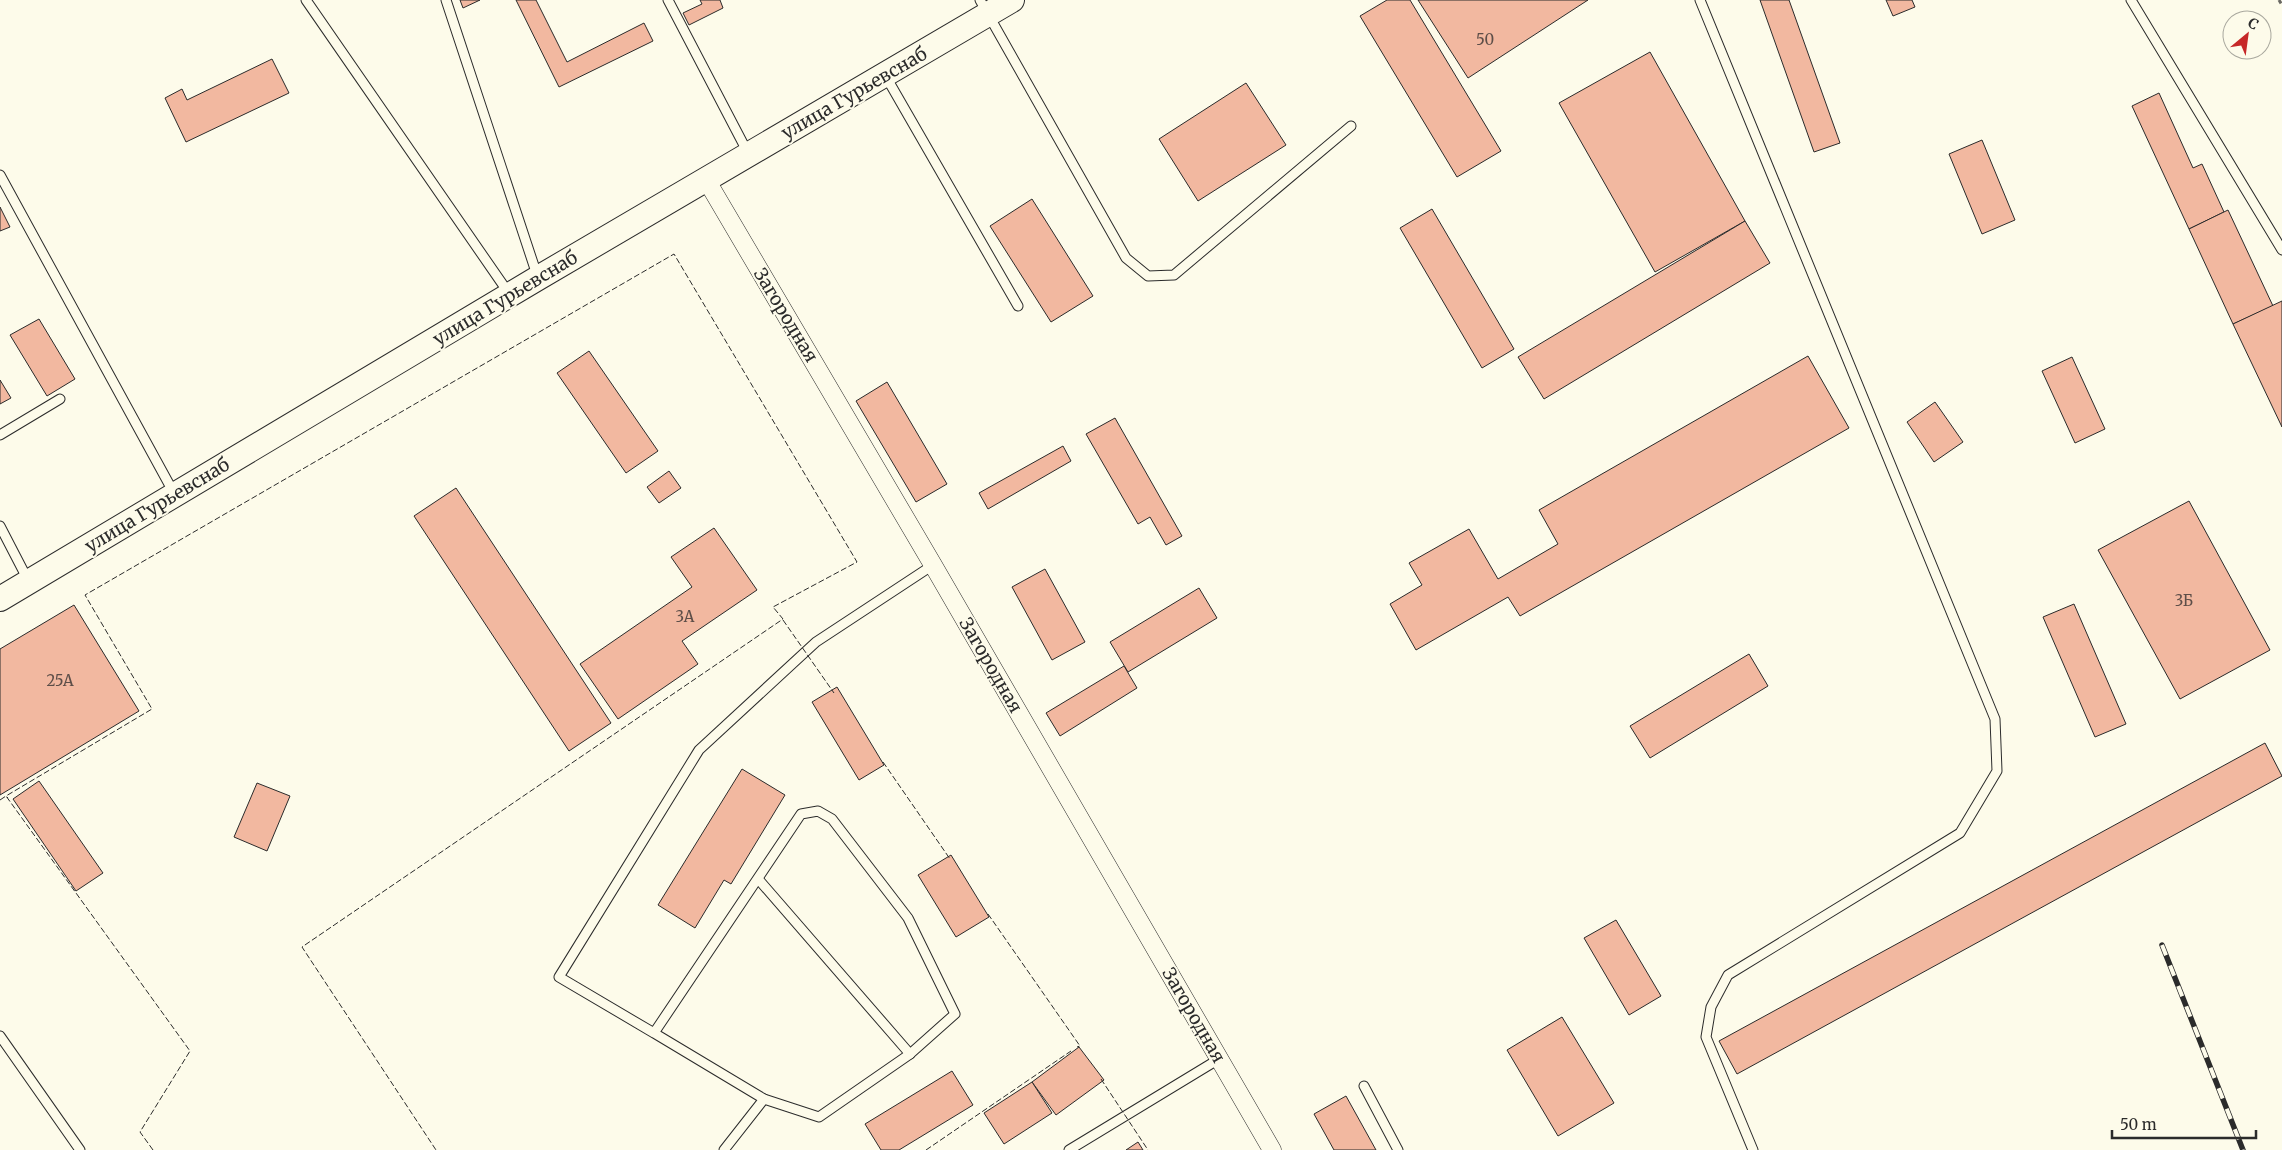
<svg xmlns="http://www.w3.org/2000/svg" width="2282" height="1150" font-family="Merriweather,serif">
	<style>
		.building { fill: #f2b8a0; stroke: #2b2b2b }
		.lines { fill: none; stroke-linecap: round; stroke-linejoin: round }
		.lane-casing { stroke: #2b2b2b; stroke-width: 11 }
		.street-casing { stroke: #2b2b2b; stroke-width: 19 }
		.secondary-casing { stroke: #2b2b2b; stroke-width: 26 }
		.path { stroke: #6a6964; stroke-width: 3; stroke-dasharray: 4 2.5; stroke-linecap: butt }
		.lane { stroke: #fdfbea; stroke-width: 9 }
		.street { stroke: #fdfbea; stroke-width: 18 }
		.secondary { stroke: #fdfbea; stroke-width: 24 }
		.rail-casing { stroke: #2b2b2b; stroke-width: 5.5 }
		.rail { stroke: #fdfbea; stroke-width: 4; stroke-dasharray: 11; stroke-linecap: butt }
		.fence { stroke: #2b2b2b; stroke-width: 1; stroke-dasharray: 6 2.5; stroke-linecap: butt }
		.labels { text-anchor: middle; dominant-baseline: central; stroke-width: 4; stroke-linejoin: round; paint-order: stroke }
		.number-label { font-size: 15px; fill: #5d4e48 }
		.street-label { font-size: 18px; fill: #2b2b2b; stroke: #fdfbea }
	</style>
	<rect width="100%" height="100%" fill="#fdfbea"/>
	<g class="building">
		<path d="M460,0H480L463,8Z"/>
		<path d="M516,0H536L567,62L644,23L653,41L559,87Z"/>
		<path d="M700,0H720L723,8L689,25L683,13L702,4Z"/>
		<path d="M1387,0H1410L1501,151L1457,177L1360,16Z"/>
		<path d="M1418,0H1588L1468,78Z"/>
		<path d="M1760,0H1789L1840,143L1814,152Z"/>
		<path d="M1886,0H1912L1915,7L1893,16Z"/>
		<path d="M1650,52L1745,221L1655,272L1559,103Z"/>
		<path d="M272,59L289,93L186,142L165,98L182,89L187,100Z"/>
		<path d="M1246,83L1286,145L1198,201L1159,139Z"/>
		<path d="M2159,93L2193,168L2202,164L2224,212L2189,229L2132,106Z"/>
		<path d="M1982,140L2015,220L1982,234L1949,154Z"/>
		<path d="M1032,199L1093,296L1051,322L990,226Z"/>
		<path d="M0,207L10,227L0,231Z"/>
		<path d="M1432,209L1514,349L1482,368L1400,228Z"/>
		<path d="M2228,210L2273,306L2233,324L2189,229Z"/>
		<path d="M1745,221L1770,263L1544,399L1518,357Z"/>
		<path d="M2282,301V427L2233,324Z"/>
		<path d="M39,319L75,379L47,396L10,335Z"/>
		<path d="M589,351L658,451L626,473L557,373Z"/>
		<path d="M1808,356L1849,428L1520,616L1508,597L1416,650L1390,604L1422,585L1409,563L1469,529L1498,579L1558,544L1539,510Z"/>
		<path d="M2072,357L2105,429L2075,443L2042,371Z"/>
		<path d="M0,380L11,398L0,404Z"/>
		<path d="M887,382L947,484L916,502L856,401Z"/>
		<path d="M1935,402L1963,442L1934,462L1907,422Z"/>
		<path d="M1115,418L1182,536L1166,545L1150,517L1138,524L1086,434Z"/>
		<path d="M1063,446L1071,461L988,509L979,493Z"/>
		<path d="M669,471L681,488L659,503L647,487Z"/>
		<path d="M456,488L611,723L569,751L414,516Z"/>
		<path d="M2189,501L2270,650L2180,699L2098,550Z"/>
		<path d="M714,528L757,590L682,641L698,664L618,719L580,664L692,587L671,557Z"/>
		<path d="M1045,569L1085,642L1052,660L1012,587Z"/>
		<path d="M1199,588L1217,618L1128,672L1110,642Z"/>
		<path d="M2074,604L2126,724L2095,737L2043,617Z"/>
		<path d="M74,605L139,711L0,795V649Z"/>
		<path d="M1749,654L1768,686L1650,758L1630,726Z"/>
		<path d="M1124,666L1137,688L1060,736L1046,713Z"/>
		<path d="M837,687L884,765L859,780L812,702Z"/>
		<path d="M2265,743L2282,776L1737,1074L1719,1041Z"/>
		<path d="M742,769L785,795L731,884L724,880L695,928L658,905Z"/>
		<path d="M39,781L103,873L76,891L13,799Z"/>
		<path d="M257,783L290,796L267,851L234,837Z"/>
		<path d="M951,855L989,917L956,937L918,875Z"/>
		<path d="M1616,920L1661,996L1629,1015L1584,938Z"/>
		<path d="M1562,1017L1614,1103L1558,1136L1507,1050Z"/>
		<path d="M1079,1047L1104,1080L1056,1115L1032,1082Z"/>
		<path d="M952,1071L973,1105L899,1150H881L865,1124Z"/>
		<path d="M1032,1082L1052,1113L1004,1144L984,1113Z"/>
		<path d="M1346,1096L1376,1150H1334L1314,1114Z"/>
		<path d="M1138,1142L1143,1150H1126Z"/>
	</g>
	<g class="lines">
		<g class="lane-casing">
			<g id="lane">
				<path d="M306,0L510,295"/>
				<path d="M446,0L538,278"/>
				<path d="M668,0L748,153"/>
				<path d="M980,0L1126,258L1148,276L1174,275L1351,126"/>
				<path d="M1700,0L1995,719L1997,771L1960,833L1728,975L1711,1007L1706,1037L1753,1150"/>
				<path d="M2131,0L2282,250"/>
				<path d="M885,75L1018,306"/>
				<path d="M0,175L175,495"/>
				<path d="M0,435L60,399"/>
				<path d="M0,526L29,582"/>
				<path d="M759,880L910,1054"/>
				<path d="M654,1033L764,1099L819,1117L910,1054L955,1014L908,918L832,819L818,811L801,814L654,1033L559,977L699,750L816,642L933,565"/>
				<path d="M0,1036L80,1150"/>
				<path d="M1364,1086L1398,1150"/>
				<path d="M724,1150L764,1099"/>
				<path d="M1069,1150L1219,1059"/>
			</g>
		</g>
		<g class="street-casing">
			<path id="street" d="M707,181L933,565L1272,1150"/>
		</g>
		<g class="secondary-casing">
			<path id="secondary" d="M0,599L538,278L1012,0"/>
		</g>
		<path class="path" d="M2279,0L2282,5"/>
		<use href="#lane" class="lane"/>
		<use href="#street" class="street"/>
		<use href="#secondary" class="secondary"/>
		<g class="rail-casing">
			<path id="rail" d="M2162,945L2243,1150"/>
		</g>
		<use href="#rail" class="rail"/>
		<g class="fence">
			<path d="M783,620L834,693"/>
			<path d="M883,762L950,859"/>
			<path d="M0,800L6,796L8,798"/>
			<path d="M988,914L1080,1046L1077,1047"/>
			<path d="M1101,1079L1148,1150"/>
			<path d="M153,1150L140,1132L190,1051L6,796L152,709L85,595L674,254L857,562L773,607L783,619L302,947L436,1150"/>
			<path d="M926,1150L1071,1051"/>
		</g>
	</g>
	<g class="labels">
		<g class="number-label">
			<text x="1485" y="39">50</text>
			<text x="2184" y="600">3Б</text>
			<text x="685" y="616">3А</text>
			<text x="60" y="680">25А</text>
		</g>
		<g class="street-label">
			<text transform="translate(854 93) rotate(-30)">улица Гурьевснаб</text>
			<text transform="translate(505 298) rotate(-31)">улица Гурьевснаб</text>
			<text transform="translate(786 315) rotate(59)">Загородная</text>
			<text transform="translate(157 505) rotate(-31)">улица Гурьевснаб</text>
			<text transform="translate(991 665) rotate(60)">Загородная</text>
			<text transform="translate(1194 1015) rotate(60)">Загородная</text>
		</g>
	</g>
	<g transform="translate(2247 35) rotate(29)"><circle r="24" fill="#fdfbea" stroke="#a9a89e"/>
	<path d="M0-4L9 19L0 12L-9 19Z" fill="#c62828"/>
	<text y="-8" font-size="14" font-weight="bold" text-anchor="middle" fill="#2b2b2b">С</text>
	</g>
	<path d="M2112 1130v8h144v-8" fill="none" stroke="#2b2b2b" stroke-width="2.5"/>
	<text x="2120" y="1130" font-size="15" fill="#2b2b2b" stroke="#fdfbea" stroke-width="4" paint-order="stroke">50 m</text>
</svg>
